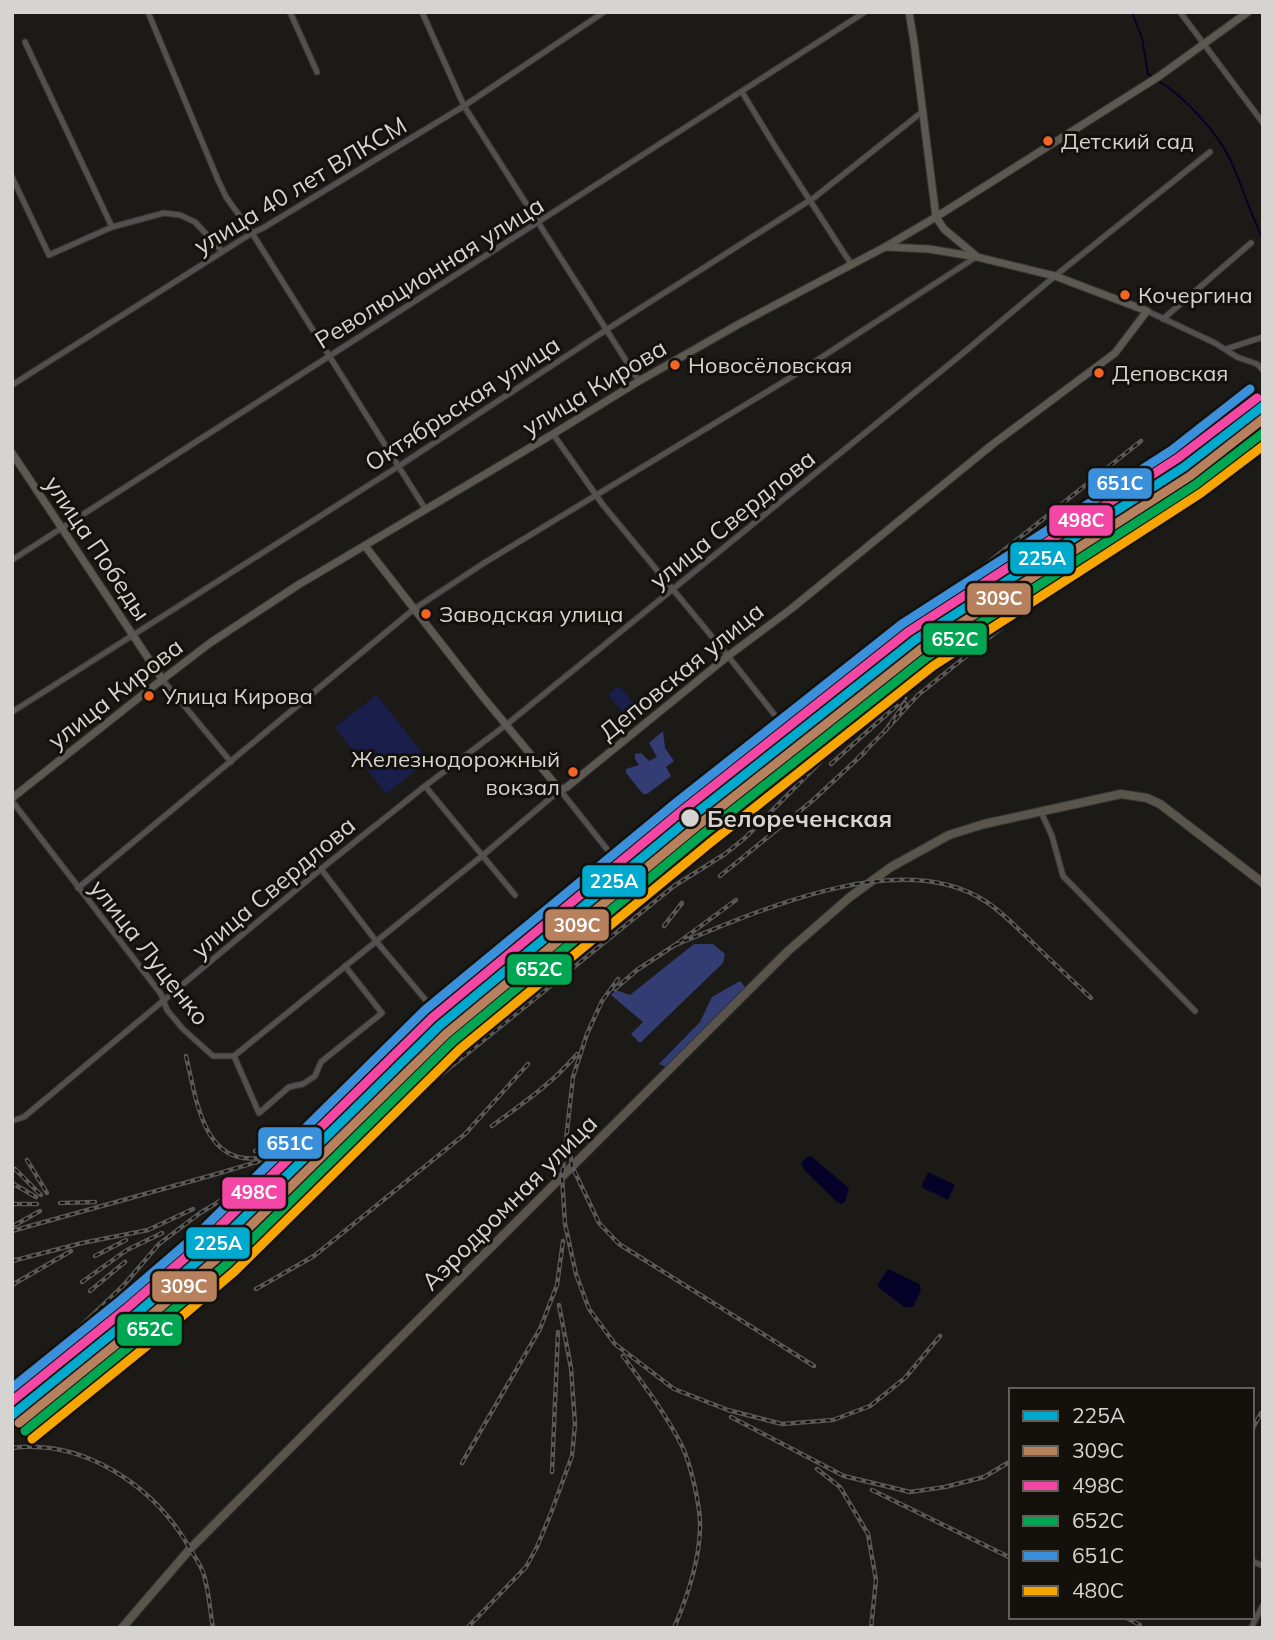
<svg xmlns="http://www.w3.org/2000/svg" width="1275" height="1640" font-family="Mulish,sans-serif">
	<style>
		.green { fill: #191e4a }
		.forest { fill: #333d73 }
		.water { fill: #050227 }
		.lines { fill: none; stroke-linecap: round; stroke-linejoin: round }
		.stream { stroke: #050227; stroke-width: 2 }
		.street-casing { stroke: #383634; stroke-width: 7 }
		.secondary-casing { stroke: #383634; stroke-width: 9 }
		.primary-casing { stroke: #383634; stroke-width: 10 }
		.street { stroke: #525150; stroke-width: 5 }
		.secondary { stroke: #5c5852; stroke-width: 7 }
		.primary { stroke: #59554d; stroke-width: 8 }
		.rail-casing { stroke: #5a5957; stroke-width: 4.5 }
		.rail { stroke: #14110d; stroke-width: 2; stroke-dasharray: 5; stroke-linecap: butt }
		.rail-1-casing { stroke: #14110d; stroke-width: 14 }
		.rail-2-casing { stroke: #14110d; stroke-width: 14 }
		.rail-3-casing { stroke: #14110d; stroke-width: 14 }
		.rail-4-casing { stroke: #14110d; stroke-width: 14 }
		.rail-5-casing { stroke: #14110d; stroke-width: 14 }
		.rail-6-casing { stroke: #14110d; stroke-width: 14 }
		.rail-1 { stroke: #00a9ce; stroke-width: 9 }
		.rail-2 { stroke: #b6815c; stroke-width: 9 }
		.rail-3 { stroke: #f346a5; stroke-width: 9 }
		.rail-4 { stroke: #00a651; stroke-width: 9 }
		.rail-5 { stroke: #3a90db; stroke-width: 9 }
		.rail-6 { stroke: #f7a600; stroke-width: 9 }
		.bus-dot { fill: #f26522; stroke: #14110d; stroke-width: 2.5 }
		.stop-dot { fill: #d6d4d1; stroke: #14110d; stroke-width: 2.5 }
		.labels { text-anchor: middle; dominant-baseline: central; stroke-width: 6; stroke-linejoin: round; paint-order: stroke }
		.bus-label { font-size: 22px; fill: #d6d4d1; stroke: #14110d; text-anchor: start }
		.street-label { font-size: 24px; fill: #d6d4d1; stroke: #14110d }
		.stop-label { font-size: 24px; font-weight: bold; fill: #d6d4d1; stroke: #14110d; text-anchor: start }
		.line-badge { stroke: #14110d; stroke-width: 2.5 }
		.badge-label { font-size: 19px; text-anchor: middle; font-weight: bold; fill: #fff }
	</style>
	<rect width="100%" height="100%" fill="#1c1a17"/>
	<g class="green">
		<path d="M618,687L621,688L633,702V705L625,711H622L609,696L610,693Z"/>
		<path d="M377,695L428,761L386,794L335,727Z"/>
	</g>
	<g class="forest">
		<path d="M663,731L665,748L674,761L666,767L671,776L647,794H643L626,773V769L639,765L635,759V754L641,753L649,761L657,757L649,743Z"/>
		<path d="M694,944H713L725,954L723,963L640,1043L631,1034L643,1022L611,995L616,990L630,995Z"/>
		<path d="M740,981L745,987L666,1067L659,1064L700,1022L712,997Z"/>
	</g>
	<g class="water">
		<path d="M811,1156L849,1188L845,1202L841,1204L838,1203L804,1170L801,1162L808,1157Z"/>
		<path d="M928,1172L955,1185L948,1200L921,1187Z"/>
		<path d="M888,1269L919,1284L921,1291L913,1307H904L877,1286Z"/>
	</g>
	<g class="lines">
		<g class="stream">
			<path d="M1132,12L1142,38L1148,74L1153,77"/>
			<path d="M1157,80C1183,95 1217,132 1230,159C1242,185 1250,213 1263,239"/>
		</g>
		<g class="street-casing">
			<g id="street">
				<path d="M148,12L218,180L226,197L252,233L426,510"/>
				<path d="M290,12L317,72"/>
				<path d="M422,12L464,106L639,381"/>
				<path d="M1180,12L1263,123"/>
				<path d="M25,42L112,227"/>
				<path d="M742,92L776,148L851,264"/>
				<path d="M12,177L49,255L112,227L164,213L180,215L195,222L222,251"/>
				<path d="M1147,311L1215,343L1237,357L1257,364L1263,370"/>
				<path d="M1163,319L1251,243"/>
				<path d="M1226,349L1263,337"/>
				<path d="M12,385L252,233L263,228L464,106L604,12"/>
				<path d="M553,434L603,505L728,656L774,714"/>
				<path d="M12,560L865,12"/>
				<path d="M162,679L231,762"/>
				<path d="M12,712L399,466L606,330L815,197L922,112"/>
				<path d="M425,786L515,895"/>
				<path d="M12,801L161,994L167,1010L183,1029L213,1056H234L259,1113L289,1087L303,1084L315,1076L321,1062L382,1013L345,966"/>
				<path d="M1041,812L1052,836L1063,876L1195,1011"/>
				<path d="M321,869L376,941L434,1010"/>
				<path d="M78,888L414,609L484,563L788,379L976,257"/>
				<path d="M234,1056L482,856L560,790L610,853"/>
				<path d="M12,1121L24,1117L321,869L425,786L506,725L962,354L1055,276L1210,152"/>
				<path d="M1252,1561L1263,1566"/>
				<path d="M1251,1628L1263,1605"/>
			</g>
		</g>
		<g class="secondary-casing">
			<g id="secondary">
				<path d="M909,12L914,42L936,217L944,229L975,255"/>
				<path d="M12,453L162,679"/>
				<path d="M365,546L483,697L560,790L567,787L728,656L791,609L993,444L1115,353L1147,311L1055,276L977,257L929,249L886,247"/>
				<path d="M12,798L146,692L210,643L298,585L553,434L639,381L739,324L885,247L936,217L1158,77L1248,12"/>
			</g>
		</g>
		<g class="primary-casing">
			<path id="primary" d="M122,1628L190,1549L372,1366L788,951L850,897L891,867L949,835L984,824L1121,794L1147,798L1160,804L1263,883"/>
		</g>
		<use href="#street" class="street"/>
		<use href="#secondary" class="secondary"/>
		<use href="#primary" class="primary"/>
		<g class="rail-casing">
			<g id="rail">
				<path d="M985,611L1010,595"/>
				<path d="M963,646L993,619L1097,536"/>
				<path d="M905,703L885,731L918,695L1115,536"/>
				<path d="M858,758L885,731"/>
				<path d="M831,764L905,698L875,716"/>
				<path d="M748,765L788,722L1141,441"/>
				<path d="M720,876L812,801L865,752"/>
				<path d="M664,926L682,903"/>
				<path d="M675,945C759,911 900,846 985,901C1001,911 1015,926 1029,939C1049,959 1070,978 1091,998"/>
				<path d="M618,979L602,1001L587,1034L573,1077L562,1176L565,1224L576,1274L589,1309L615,1344L674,1389L728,1410L782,1424L833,1420L870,1406L905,1378L940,1336"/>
				<path d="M615,989L637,970L675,945L736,900"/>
				<path d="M186,1056C196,1096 202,1165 258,1158"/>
				<path d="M492,1126C522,1104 553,1083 577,1054"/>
				<path d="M320,1135L357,1108"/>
				<path d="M255,1151L278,1144L325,1122L349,1104L374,1080L439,1026"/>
				<path d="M570,1152L572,1166L599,1223L619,1244L814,1366"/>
				<path d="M27,1160L47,1193"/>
				<path d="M15,1169L41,1195"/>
				<path d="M12,1183L36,1197"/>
				<path d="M60,1203L95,1202"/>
				<path d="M12,1204H37"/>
				<path d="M15,1225L40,1211"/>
				<path d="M12,1231L213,1175L267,1159L298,1146"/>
				<path d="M186,1254L240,1198L248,1192"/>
				<path d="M95,1256L126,1240"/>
				<path d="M12,1261L82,1243L148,1230L193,1209"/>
				<path d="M82,1282L127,1250L162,1233"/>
				<path d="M12,1285L71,1251"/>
				<path d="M256,1289L314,1256L465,1134L528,1064"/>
				<path d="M90,1291L125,1262"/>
				<path d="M144,1315L674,886L725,854L745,838L838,744"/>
				<path d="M114,1338L155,1312"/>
				<path d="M623,1356C644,1385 665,1413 682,1446C691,1465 701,1508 700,1529C699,1562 687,1598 674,1628"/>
				<path d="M12,1392L123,1286L159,1244L200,1213L294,1157L328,1130"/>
				<path d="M27,1393L185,1267L214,1241L270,1181L280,1173"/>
				<path d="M731,1417L844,1476L910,1492L945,1487L984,1477L1011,1461"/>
				<path d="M1252,1430L1261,1413"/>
				<path d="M12,1448C84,1439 154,1486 189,1547C194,1556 201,1565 204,1575C209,1592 210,1611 213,1628"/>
				<path d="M462,1463L540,1329L557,1285L563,1241"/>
				<path d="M817,1469L840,1487L868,1534L876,1580L871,1628"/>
				<path d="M552,1472L558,1332"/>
				<path d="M872,1490L1011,1558"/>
				<path d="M1125,1617L1140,1625"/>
				<path d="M467,1628L526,1567L537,1547L551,1513L572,1456L575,1424L571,1368L559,1305"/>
			</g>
		</g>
		<use href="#rail" class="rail"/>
		<g class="rail-1-casing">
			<path id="rail-1" d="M12,1415L134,1316L214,1247L439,1026L690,818L915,640L1184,467L1263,406"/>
		</g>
		<g class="rail-2-casing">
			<path id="rail-2" d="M19,1423L141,1324L221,1255L446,1034L697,826L921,649L1190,476L1263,419"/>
		</g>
		<g class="rail-3-casing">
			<path id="rail-3" d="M12,1401L127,1308L207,1239L432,1018L683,810L908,632L1178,458L1257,398"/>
		</g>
		<g class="rail-4-casing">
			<path id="rail-4" d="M25,1431L147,1332L228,1263L453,1041L703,834L927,657L1195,485L1263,433"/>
		</g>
		<g class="rail-5-casing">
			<path id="rail-5" d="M12,1388L121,1300L200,1232L425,1010L677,802L902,624L1172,450L1250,389"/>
		</g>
		<g class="rail-6-casing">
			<path id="rail-6" d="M32,1439L154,1340L235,1271L460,1049L710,843L933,666L1201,493L1263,446"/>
		</g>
		<use href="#rail-1" class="rail-1"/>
		<use href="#rail-2" class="rail-2"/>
		<use href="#rail-3" class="rail-3"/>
		<use href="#rail-4" class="rail-4"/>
		<use href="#rail-5" class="rail-5"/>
		<use href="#rail-6" class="rail-6"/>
	</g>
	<g class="bus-dot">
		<circle cx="1048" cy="141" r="6"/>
		<circle cx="1125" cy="295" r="6"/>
		<circle cx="675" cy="365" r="6"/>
		<circle cx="1099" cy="373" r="6"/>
		<circle cx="426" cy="614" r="6"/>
		<circle cx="149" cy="696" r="6"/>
		<circle cx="573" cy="772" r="6"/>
	</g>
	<circle class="stop-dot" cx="690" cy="818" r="10"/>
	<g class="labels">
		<g class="bus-label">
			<text x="1061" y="141">Детский сад</text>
			<text x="1138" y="295">Кочергина</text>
			<text x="688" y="365">Новосёловская</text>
			<text x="1112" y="373">Деповская</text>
			<text x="439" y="614">Заводская улица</text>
			<text x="162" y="696">Улица Кирова</text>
			<text x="560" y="759" text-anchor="end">Железнодорожный<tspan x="560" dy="28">вокзал</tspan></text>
		</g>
		<g class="street-label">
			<text transform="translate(300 185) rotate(-31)">улица 40 лет ВЛКСМ</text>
			<text transform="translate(429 272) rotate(-32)">Революционная улица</text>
			<text transform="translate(594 387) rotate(-31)">улица Кирова</text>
			<text transform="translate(462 403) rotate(-33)">Октябрьская улица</text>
			<text transform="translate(732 519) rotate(-39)">улица Свердлова</text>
			<text transform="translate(98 548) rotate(56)">улица Победы</text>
			<text transform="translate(681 671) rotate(-39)">Деповская улица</text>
			<text transform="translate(115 693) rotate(-38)">улица Кирова</text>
			<text transform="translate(273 887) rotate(-40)">улица Свердлова</text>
			<text transform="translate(150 952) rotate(52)">улица Луценко</text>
			<text transform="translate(509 1202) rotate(-45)">Аэродромная улица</text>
		</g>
		<g class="stop-label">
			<text x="707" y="818">Белореченская</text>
		</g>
	</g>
	<g class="line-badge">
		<rect x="1087" y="467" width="66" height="33" rx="7" fill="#3a90db"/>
		<rect x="1048" y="504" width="66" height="33" rx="7" fill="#f346a5"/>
		<rect x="1009" y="541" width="66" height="34" rx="7" fill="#00a9ce"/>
		<rect x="966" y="582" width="66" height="34" rx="7" fill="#b6815c"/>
		<rect x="922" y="622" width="66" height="34" rx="7" fill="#00a651"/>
		<rect x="581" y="864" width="66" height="34" rx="7" fill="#00a9ce"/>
		<rect x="544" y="908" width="66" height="34" rx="7" fill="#b6815c"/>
		<rect x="506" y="953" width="67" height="33" rx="7" fill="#00a651"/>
		<rect x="257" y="1126" width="66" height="34" rx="7" fill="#3a90db"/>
		<rect x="221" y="1176" width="66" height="34" rx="7" fill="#f346a5"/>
		<rect x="185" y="1226" width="66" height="34" rx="7" fill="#00a9ce"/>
		<rect x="151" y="1270" width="67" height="33" rx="7" fill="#b6815c"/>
		<rect x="116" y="1313" width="67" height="34" rx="7" fill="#00a651"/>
	</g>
	<g class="badge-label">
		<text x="1120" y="490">651С</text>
		<text x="1081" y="527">498С</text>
		<text x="1042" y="565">225А</text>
		<text x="999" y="605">309С</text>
		<text x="955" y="646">652С</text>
		<text x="614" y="888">225А</text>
		<text x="577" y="932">309С</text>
		<text x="539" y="976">652С</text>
		<text x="290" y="1150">651С</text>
		<text x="254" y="1199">498С</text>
		<text x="218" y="1250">225А</text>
		<text x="184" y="1293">309С</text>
		<text x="150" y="1336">652С</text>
	</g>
	<rect width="1275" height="1640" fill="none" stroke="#d6d4d1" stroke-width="28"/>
	<rect x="1009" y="1388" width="245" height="231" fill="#14110d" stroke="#625f5b" stroke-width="2"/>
	<rect x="1023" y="1411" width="35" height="10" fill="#00a9ce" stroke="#625f5b" stroke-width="2"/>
	<text x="1072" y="1423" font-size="21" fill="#d6d4d1">225А</text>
	<rect x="1023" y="1446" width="35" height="10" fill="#b6815c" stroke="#625f5b" stroke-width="2"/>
	<text x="1072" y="1458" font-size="21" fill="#d6d4d1">309С</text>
	<rect x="1023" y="1481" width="35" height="10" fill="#f346a5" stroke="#625f5b" stroke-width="2"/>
	<text x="1072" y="1493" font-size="21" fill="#d6d4d1">498С</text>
	<rect x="1023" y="1516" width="35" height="10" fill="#00a651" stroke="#625f5b" stroke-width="2"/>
	<text x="1072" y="1528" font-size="21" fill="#d6d4d1">652С</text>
	<rect x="1023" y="1551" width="35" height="10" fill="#3a90db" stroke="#625f5b" stroke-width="2"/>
	<text x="1072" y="1563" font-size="21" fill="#d6d4d1">651С</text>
	<rect x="1023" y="1586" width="35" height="10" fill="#f7a600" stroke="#625f5b" stroke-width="2"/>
	<text x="1072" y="1598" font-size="21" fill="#d6d4d1">480С</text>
</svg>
